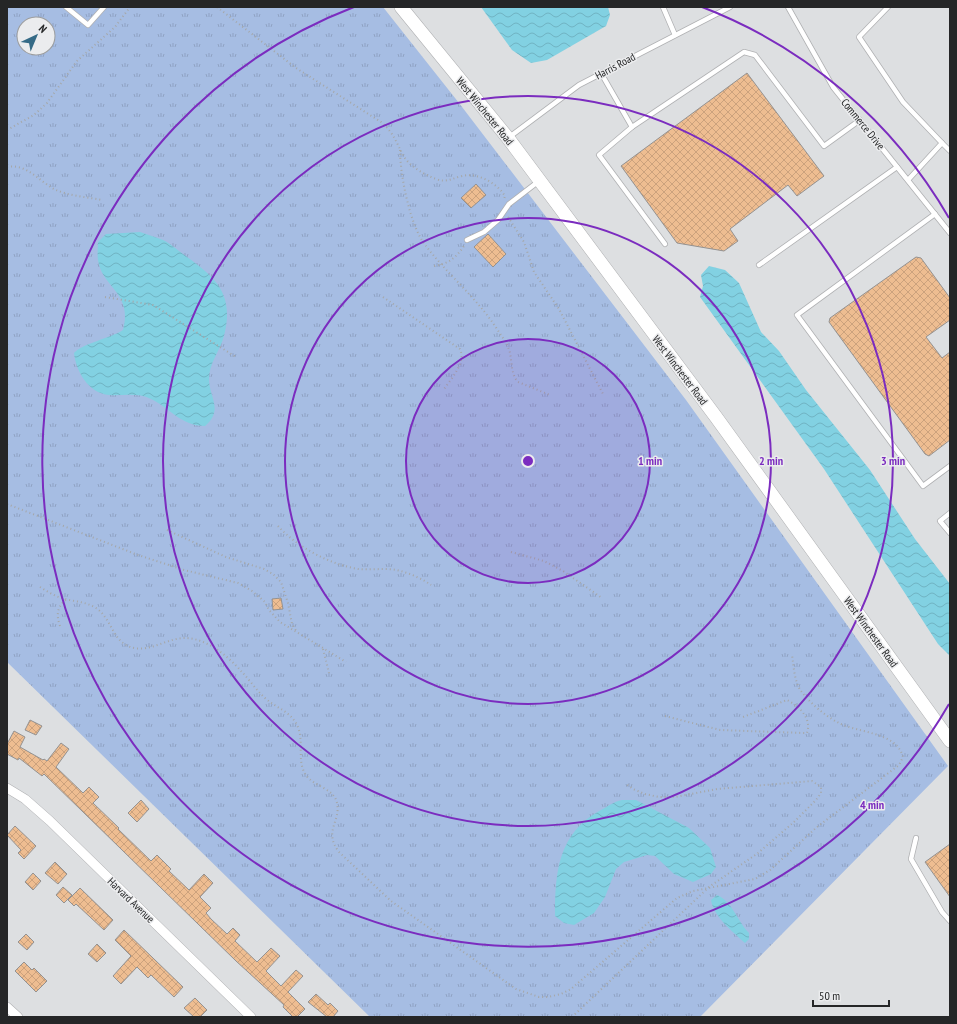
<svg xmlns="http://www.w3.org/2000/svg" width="957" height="1024" font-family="'PT Sans Narrow',sans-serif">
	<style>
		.grass { fill: url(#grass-tufts); fill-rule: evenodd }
		.water { fill: url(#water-waves) }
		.building { fill: url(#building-cross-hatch); stroke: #949291 }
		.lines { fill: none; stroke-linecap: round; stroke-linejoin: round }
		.lane-casing { stroke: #b0b1b3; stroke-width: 6 }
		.street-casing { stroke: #b0b1b3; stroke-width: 10 }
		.secondary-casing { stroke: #b0b1b3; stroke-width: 14 }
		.path { stroke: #a5a7a8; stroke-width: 2; stroke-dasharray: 1 3; stroke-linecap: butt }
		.lane { stroke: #fff; stroke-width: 4.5 }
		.street { stroke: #fff; stroke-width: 9 }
		.secondary { stroke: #fff; stroke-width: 13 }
		.ring { fill: none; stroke: #7b2cbf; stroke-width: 2 }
		.labels { text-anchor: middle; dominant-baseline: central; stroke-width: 3; stroke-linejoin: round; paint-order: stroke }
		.street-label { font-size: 11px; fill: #252627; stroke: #ebecee }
		.centre { fill: #7b2cbf; stroke: #ebecee; stroke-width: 2 }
		.ring-label { font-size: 12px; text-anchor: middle; font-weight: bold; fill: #7b2cbf; stroke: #ebecee; stroke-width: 3; stroke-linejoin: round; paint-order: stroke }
	</style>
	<defs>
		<pattern id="grass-tufts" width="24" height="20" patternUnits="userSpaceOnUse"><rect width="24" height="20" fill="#a6bde3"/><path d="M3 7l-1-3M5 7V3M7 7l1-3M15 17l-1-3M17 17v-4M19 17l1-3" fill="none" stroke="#8fa2c3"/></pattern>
		<pattern id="water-waves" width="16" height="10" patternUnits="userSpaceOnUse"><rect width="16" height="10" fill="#82d1e2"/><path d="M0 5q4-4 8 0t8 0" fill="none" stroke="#70b3c2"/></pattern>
		<pattern id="building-cross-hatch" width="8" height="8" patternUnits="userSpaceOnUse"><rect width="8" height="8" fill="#eebd91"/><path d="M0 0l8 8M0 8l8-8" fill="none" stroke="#cca27d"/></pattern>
	</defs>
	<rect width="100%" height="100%" fill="#dddfe1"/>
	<path class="grass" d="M7,7H383L459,103L686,400L948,766L700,1017H370L7,662ZM24,24H48V48H24Z"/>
	<g class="water">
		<path d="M481,7H608L610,15L606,26L547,60L531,63L512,50Z"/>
		<path d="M140,232C148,235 156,237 163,240C170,243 177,250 183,254C215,277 235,293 224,336C220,351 209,363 209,379C209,397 224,410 205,426C181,426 170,408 151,399C137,392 123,396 109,395C88,393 76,371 74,353C83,343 109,339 123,330C133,292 102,288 98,260C97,254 98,248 98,242L106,234Z"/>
		<path d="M709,266L725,270L739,283L761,332L779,351L806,390L870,470L915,539L950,584V656L938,644L824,469L700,297L703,286L701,275Z"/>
		<path d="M622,800H636L689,828L710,848L716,867L711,874L693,882L674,874L655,856L647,855L624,862L616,869L605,897L594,913L574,925L564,923L555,916C555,872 558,833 601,810C609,806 613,802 622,800Z"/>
		<path d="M717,895C732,901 738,922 749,933V939L745,943C732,931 714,917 711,900Z"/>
	</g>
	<g class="building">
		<path d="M747,73L824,176L797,196L788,185L730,229L738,241L724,251L677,243L621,166Z"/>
		<path d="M476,184L486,195L471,208L461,198Z"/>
		<path d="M488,234L506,254L493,267L474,247Z"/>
		<path d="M916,257L921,258L950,298V320L926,337L942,358L950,352V440L929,456L925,454L829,322L830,318Z"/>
		<path d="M281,598L283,609L273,610L272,599Z"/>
		<path d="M30,720L42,726L36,735L25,730Z"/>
		<path d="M14,731L25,737L20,747L43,760L44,759L47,761L61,743L69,749L56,767L83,793L89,787L99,797L93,803L119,828L118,829L151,861L157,855L171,869L169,871L189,890L204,874L213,883L200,897L211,908L206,913L211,919L227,934L233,928L240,935L235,941L257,962L271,948L280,956L266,971L281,986L296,970L303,976L288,992L305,1009L297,1017H293L283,1007L284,1005L236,961L44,774L42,776L19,758L18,760L7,754V744Z"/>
		<path d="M141,800L149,809L137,822L128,813Z"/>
		<path d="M15,826L36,846L24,859L18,853L21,850L7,835Z"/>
		<path d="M950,844V897L925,862Z"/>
		<path d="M55,862L67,874L58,884L45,873Z"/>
		<path d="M33,873L41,881L33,890L25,882Z"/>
		<path d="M63,887L72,895L64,903L56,895Z"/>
		<path d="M80,888L113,920L104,930L76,904L74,906L68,900Z"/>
		<path d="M124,930L183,987L174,997L151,975L148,978L137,967L121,984L113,976L131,956L115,940Z"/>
		<path d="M26,934L34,942L27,950L18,942Z"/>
		<path d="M97,944L106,953L97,962L88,954Z"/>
		<path d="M24,962L32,970L34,968L47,981L36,992L15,971Z"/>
		<path d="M316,994L328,1005L330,1003L338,1011L333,1017H327L308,1002Z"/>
		<path d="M195,998L207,1010L200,1017H194L184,1008Z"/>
	</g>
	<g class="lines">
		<g class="lane-casing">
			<g id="lane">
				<path d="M66,7L88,25L104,7"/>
				<path d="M663,7L675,35"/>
				<path d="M788,7L833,87L950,233"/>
				<path d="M888,7L859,37L903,102L942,143L908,180"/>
				<path d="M601,73L632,127L599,155L665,244"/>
				<path d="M632,127L744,52L755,55L824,146L860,120"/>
				<path d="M508,138L579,85L730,7"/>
				<path d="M942,143L950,151"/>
				<path d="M935,214L797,315L923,486L950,466"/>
				<path d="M467,240L484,232L498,220L509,204L539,181"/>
				<path d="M759,265L897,167"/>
				<path d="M950,513L940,521L950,533"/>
				<path d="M916,838L911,859L942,912L950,921"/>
			</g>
		</g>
		<g class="street-casing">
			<g id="street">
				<path d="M7,788L25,799L50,821L251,1017"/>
				<path d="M7,1007L18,1017"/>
			</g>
		</g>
		<g class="secondary-casing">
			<path id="secondary" d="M401,7L508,138L716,417L950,741"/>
		</g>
		<g class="path">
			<path d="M217,7L296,68L381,122C394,133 396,142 404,157C411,167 425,175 436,179C447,183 453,178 462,176C477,172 497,183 505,196L504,199"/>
			<path d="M7,130L34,115L47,103L77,61L115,27L130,7"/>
			<path d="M400,150C400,174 410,227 426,246C448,275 477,298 497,329C502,337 508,344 510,353C512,363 511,374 518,382L550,395"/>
			<path d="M7,167C26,163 39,181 54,189C68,196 87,197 102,200"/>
			<path d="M508,217L524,242L534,272L559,309L603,394"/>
			<path d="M434,266C448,264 456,258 464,246"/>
			<path d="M105,297L153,305L236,357"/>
			<path d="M383,297L460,349C466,362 452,378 444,389"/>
			<path d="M7,504L138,555L184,570L238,583L252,591L265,602L269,610L280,622L346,662"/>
			<path d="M278,526C297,547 329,564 358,569C371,570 385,568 397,570C409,573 421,578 431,585"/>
			<path d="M167,530L226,557L264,569L273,574L281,582L288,603L292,624L297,632"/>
			<path d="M511,552L544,561L563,571L602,598"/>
			<path d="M40,587C47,591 54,596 62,598C74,602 85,601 96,608C110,617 112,637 126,645C146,656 165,638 185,638C206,638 228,656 241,671C249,679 256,690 265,698C276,708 290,711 297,725C305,741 296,761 306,775C314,787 334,788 337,803C341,822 323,831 339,852L391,901L516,989L539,997H548L561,994L571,989L677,898L693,891L755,879L770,870L817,827L899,765L903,757C897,732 858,733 839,723C825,716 810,703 801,691C794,681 794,667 792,655"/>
			<path d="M60,626C56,615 57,606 67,599"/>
			<path d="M323,649L329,673"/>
			<path d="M665,716L720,730L803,733H807C812,718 799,706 787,700L743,717"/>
			<path d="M572,1017L709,887L758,853L794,822L816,800L821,793V787L812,781L717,789L675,797H659L645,794L633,789L625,783"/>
		</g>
		<use href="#lane" class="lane"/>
		<use href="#street" class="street"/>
		<use href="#secondary" class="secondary"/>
	</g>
	<circle cx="528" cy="461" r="122" fill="#7b2cbf" fill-opacity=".12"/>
	<g class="ring">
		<circle cx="528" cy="461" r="122"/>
		<circle cx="528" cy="461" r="243"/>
		<circle cx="528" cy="461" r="365"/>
		<path d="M949 704A486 486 0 1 1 354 7M702 7A486 486 0 0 1 949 218"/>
	</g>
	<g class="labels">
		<g class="street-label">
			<text transform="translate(615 66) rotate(-28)">Harris Road</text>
			<text transform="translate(485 111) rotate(51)">West Winchester Road</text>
			<text transform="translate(863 124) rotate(51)">Commerce Drive</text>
			<text transform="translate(680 370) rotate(53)">West Winchester Road</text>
			<text transform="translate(871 632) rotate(54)">West Winchester Road</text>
			<text transform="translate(131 900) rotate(44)">Harvard Avenue</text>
		</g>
	</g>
	<circle cx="528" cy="461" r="6" class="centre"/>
	<g class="ring-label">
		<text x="650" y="465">1 min</text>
		<text x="771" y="465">2 min</text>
		<text x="893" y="465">3 min</text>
		<text x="872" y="809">4 min</text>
	</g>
	<rect width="957" height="1024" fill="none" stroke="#252627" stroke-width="16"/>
	<g transform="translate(36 36) rotate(44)"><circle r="19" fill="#ebecee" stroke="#9c9d9e"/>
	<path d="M0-3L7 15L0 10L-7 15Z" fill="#356a86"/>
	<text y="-6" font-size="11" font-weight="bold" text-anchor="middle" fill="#252627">N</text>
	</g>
	<path d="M813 1000v6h76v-6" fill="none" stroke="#252627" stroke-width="2"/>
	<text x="819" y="1000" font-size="12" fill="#252627" stroke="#ebecee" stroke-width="3" paint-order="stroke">50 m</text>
</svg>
